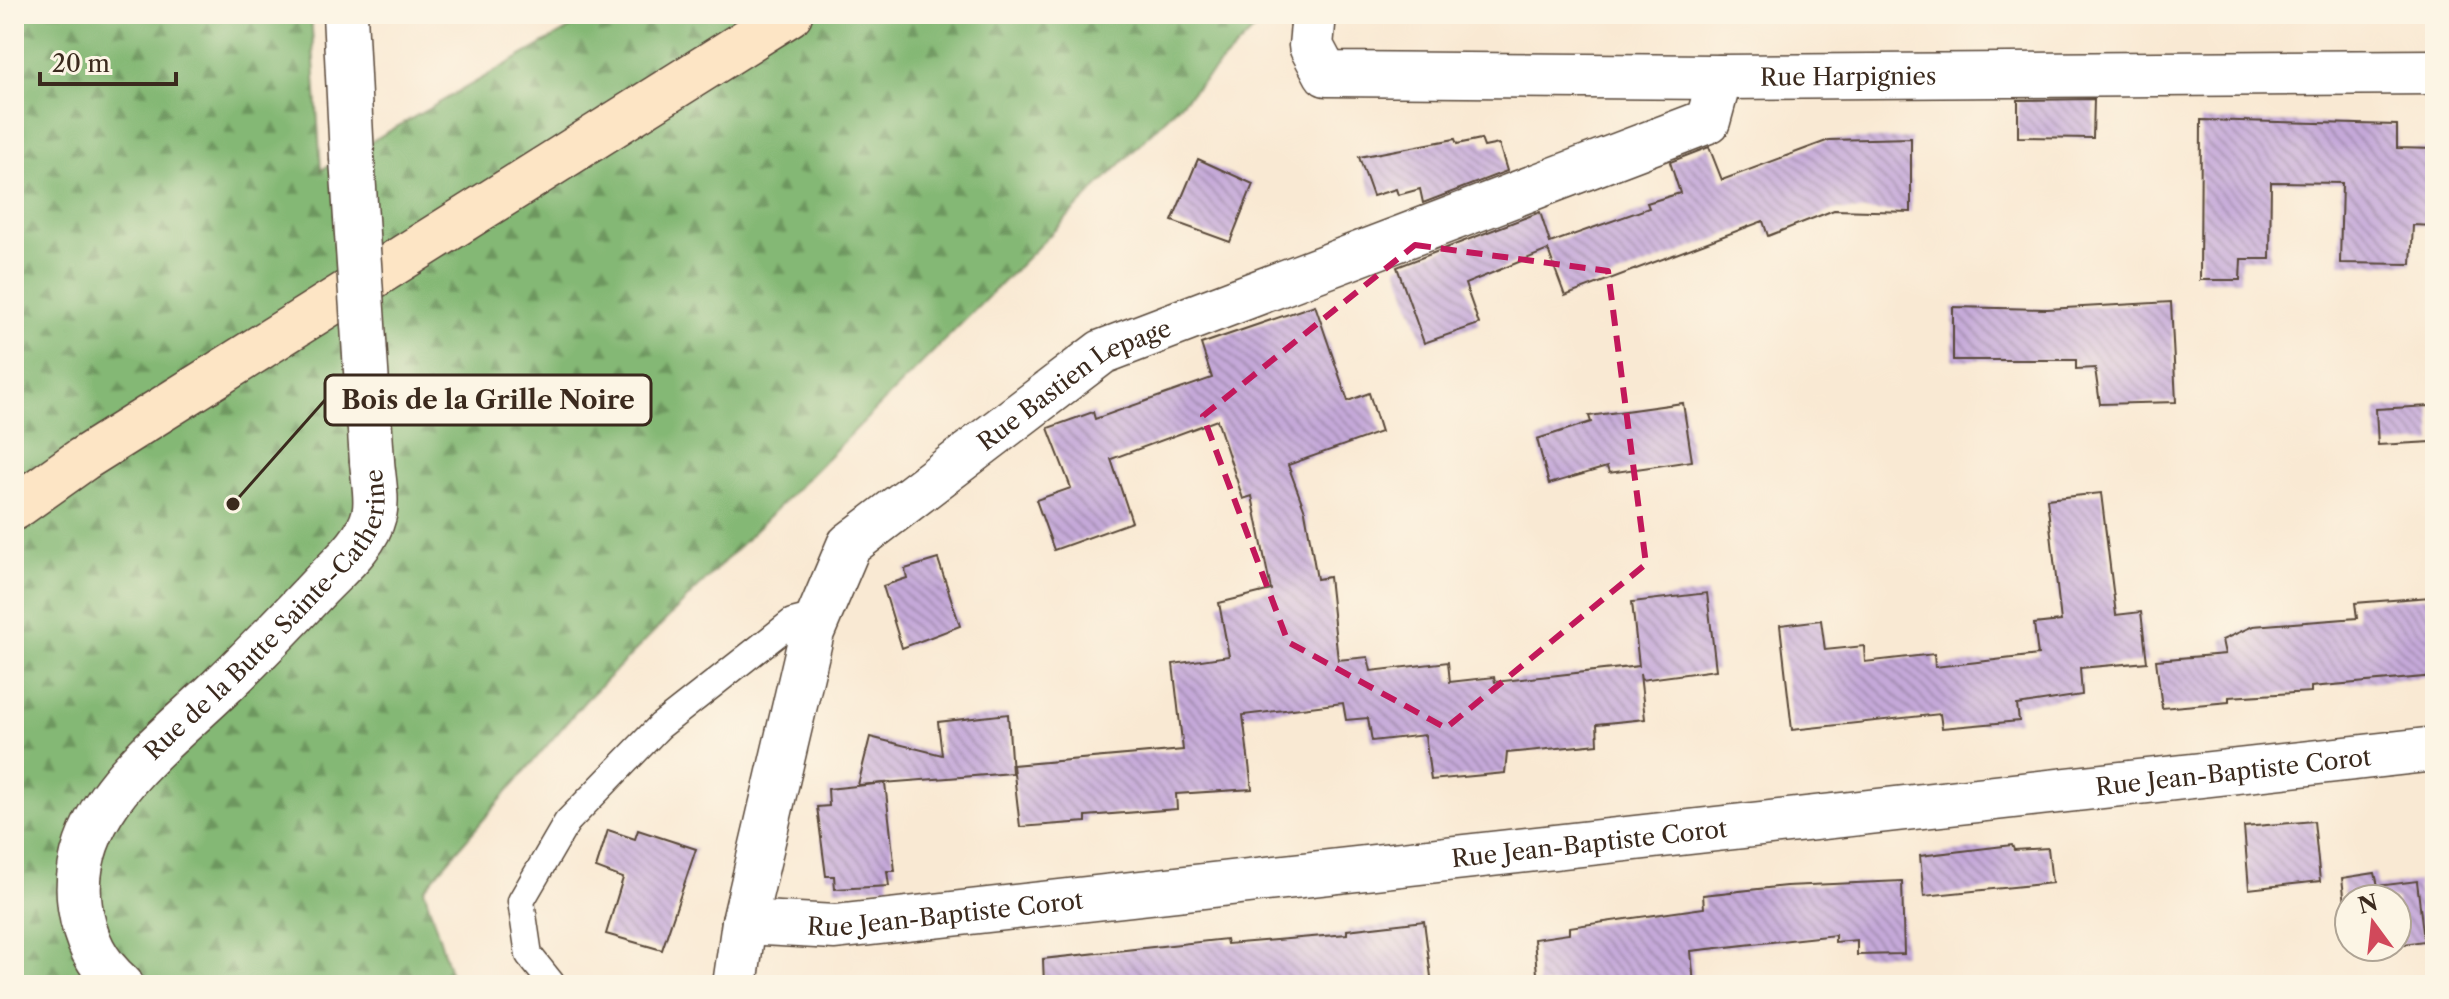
<svg xmlns="http://www.w3.org/2000/svg" width="2449" height="999" font-family="'Libre Caslon Text',serif">
	<style>
		.forest { fill: url(#forest-firs); stroke: #607149; stroke-width: 2 }
		.building { fill: url(#building-back-hatch) }
		.lines { fill: none; stroke-linecap: round; stroke-linejoin: round }
		.lane-casing { stroke: #584739; stroke-width: 29 }
		.street-casing { stroke: #584739; stroke-width: 47 }
		.secondary-casing { stroke: #584739; stroke-width: 47 }
		.lane { stroke: #fff; stroke-width: 26 }
		.street { stroke: #fff; stroke-width: 44 }
		.secondary { stroke: #fde5c5; stroke-width: 44 }
		.street-bridge-casing { stroke: #584739; stroke-width: 47; stroke-linecap: butt }
		.street-bridge { stroke: #fff; stroke-width: 44 }
		.marked { fill: none; stroke: #c2185b; stroke-width: 6; stroke-dasharray: 16 10; stroke-linejoin: round }
		.labels { text-anchor: middle; dominant-baseline: central; stroke-width: 6; stroke-linejoin: round; paint-order: stroke }
		.street-label { font-size: 24px; fill: #3b2a1e; stroke: #fcf5e5 }
		.leader { fill: none; stroke: #3b2a1e; stroke-width: 3 }
		.callout-dot { fill: #3b2a1e; stroke: #fcf5e5; stroke-width: 3 }
		.callout { fill: #fcf5e5; stroke: #3b2a1e; stroke-width: 3 }
		.callout-label { font-size: 26px; text-anchor: middle; font-weight: bold; fill: #3b2a1e }
	</style>
	<defs>
		<pattern id="forest-firs" width="22" height="20" patternUnits="userSpaceOnUse" patternTransform="scale(2)"><rect width="22" height="20" fill="#84b874"/><path d="M5 1l3.5 6h-7zM16 11l3.5 6h-7z" fill="#6d965f"/></pattern>
		<pattern id="building-back-hatch" width="6" height="6" patternUnits="userSpaceOnUse" patternTransform="scale(2)"><rect width="6" height="6" fill="#c5a9d9"/><path d="M-1 5l2 2M0 0l6 6M5-1l2 2" fill="none" stroke="#a18aaf"/></pattern>
	</defs>
	<rect width="100%" height="100%" fill="#fcf5e5"/>
	<filter id="ink" filterUnits="userSpaceOnUse"><feTurbulence type="fractalNoise" baseFrequency=".0125" numOctaves="2"/><feDisplacementMap in="SourceGraphic" scale="16" xChannelSelector="R" yChannelSelector="G"/><feConvolveMatrix kernelMatrix="1 2 1 2 8 2 1 2 1" color-interpolation-filters="sRGB"/></filter>
	<filter id="wash" filterUnits="userSpaceOnUse"><feTurbulence type="fractalNoise" baseFrequency=".006" numOctaves="4" result="noise"/><feDisplacementMap in="SourceGraphic" scale="32" xChannelSelector="R" yChannelSelector="G"/><feGaussianBlur stdDeviation="1.8" result="paint"/><feColorMatrix in="noise" values="0 0 0 0 0 0 0 0 0 0 0 0 0 0 0 0 0 1.4 0 .05"/><feComposite in="paint" operator="in"/></filter>
	<g filter="url(#wash)">
		<rect width="100%" height="100%" fill="#f9e9d3"/>
		<path class="forest" d="M14,14H311L321,170L595,14H1270L585,701L424,889L454,985H14Z"/>
		<g id="blocks">
			<g class="building">
				<path d="M2094,99L2093,138L2018,137V100Z"/>
				<path d="M2201,120L2397,125V148L2435,149V226L2413,225L2411,264L2340,263L2342,183L2271,182L2270,259H2241L2240,280H2200Z"/>
				<path d="M1911,138V212L1834,210L1768,236L1763,221L1565,296L1548,250L1465,284L1479,324L1424,343L1397,267L1540,212L1550,243L1649,208L1647,203L1680,193L1670,162L1709,147L1722,180L1829,140Z"/>
				<path d="M1455,139L1457,144L1481,139L1484,147L1499,144L1507,171L1423,203L1420,189L1398,195L1396,189L1373,196L1359,157Z"/>
				<path d="M1198,159L1253,184L1230,242L1172,221Z"/>
				<path d="M2171,302L2176,402L2100,404L2095,368L2076,369V360H1953V307L2047,309Z"/>
				<path d="M1315,305L1348,401L1369,393L1381,432L1288,465L1305,511L1317,579L1329,577L1338,660L1368,657L1371,671L1448,662L1450,682L1494,677L1495,682L1639,666L1632,602L1707,593L1716,670L1641,680L1640,674L1645,719L1597,724L1598,744L1507,753L1505,773L1431,780L1425,735L1372,741L1368,718L1346,720L1343,703L1243,715L1252,789L1176,794L1177,809L1086,816V822L1020,827L1013,765L1183,750L1173,664L1229,656L1219,603L1271,590L1252,496L1243,499L1217,420L1111,459L1132,522L1054,550L1036,500L1071,488L1048,428L1093,412L1095,419L1212,378L1201,344Z"/>
				<path d="M1683,403L1692,461L1609,473L1607,467L1549,484L1537,439L1591,422L1589,416Z"/>
				<path d="M2430,406L2432,442L2378,445L2376,409Z"/>
				<path d="M2101,493L2116,615L2141,612L2147,662L2080,668L2082,695L2017,705L2019,721L1942,728L1940,714L1792,730L1780,625L1821,620L1825,650L1864,646L1865,662L1934,654L1935,667L2038,655L2034,624L2061,621L2047,499Z"/>
				<path d="M938,559L960,626L902,648L883,586L907,578L905,569Z"/>
				<path d="M2430,597L2435,676L2311,687V692L2229,697V702L2162,708L2156,660L2225,654L2222,640L2253,626L2357,618L2355,603Z"/>
				<path d="M1008,714L1012,773L858,785L870,737L942,755L938,722Z"/>
				<path d="M885,783L895,871H887L889,886L835,889L834,876H826L817,807L829,806L828,789Z"/>
				<path d="M2314,821L2320,881L2249,889L2244,827Z"/>
				<path d="M608,830L635,839L638,830L696,849L662,950L606,934L623,878L596,868Z"/>
				<path d="M2012,845L2014,850L2048,848L2052,883L1924,896L1920,856Z"/>
				<path d="M2375,873L2378,886L2417,881L2424,941L2397,945V899H2349V936L2342,878Z"/>
				<path d="M1902,881L1904,954L1857,955V940L1835,942V935L1691,951L1694,985H1538L1534,939L1569,934V927L1704,908L1703,895L1786,886Z"/>
				<path d="M1424,921L1432,985H1044L1043,959L1226,939L1227,944L1347,934V930Z"/>
			</g>
		</g>
	</g>
	<g filter="url(#ink)">
		<use href="#blocks" fill-opacity="0" stroke="#584739" stroke-width="2"/>
		<g class="lines">
			<g class="lane-casing">
				<path id="lane" d="M553,985L529,955L521,901L567,822L660,726L792,622L819,615"/>
			</g>
			<g class="street-casing">
				<g id="street">
					<path d="M345,14L352,158"/>
					<path id="s1" d="M1314,14L1311,46L1326,74L1720,77L2435,72"/>
					<path id="s2" d="M744,922L835,927L2435,749"/>
					<path id="s3" d="M121,985C96,963 85,940 80,907C66,811 160,746 221,687C255,655 287,621 319,587C338,567 367,544 374,515C378,500 373,477 372,461"/>
					<path id="s4" d="M735,985L744,922L812,632L849,545L1102,352L1708,121L1720,77"/>
				</g>
			</g>
			<g class="secondary-casing">
				<path id="secondary" d="M14,508L83,459L790,14"/>
			</g>
			<use href="#lane" class="lane"/>
			<use href="#street" class="street"/>
			<use href="#secondary" class="secondary"/>
			<g class="street-bridge-casing">
				<path id="street-bridge" d="M352,158L372,461"/>
			</g>
			<use href="#street-bridge" class="street-bridge"/>
		</g>
	</g>
	<path class="marked" d="M1415,245L1608,271L1646,564L1446,728L1288,642L1203,416Z"/>
	<g class="labels">
		<g class="street-label">
			<text stroke="none"><textPath href="#s1" startOffset="586">Rue Harpignies</textPath></text>
			<text stroke="none"><textPath href="#s4" startOffset="734">Rue Bastien Lepage</textPath></text>
			<text stroke="none"><textPath href="#s3" startOffset="452">Rue de la Butte Sainte-Catherine</textPath></text>
			<text stroke="none"><textPath href="#s2" startOffset="1498">Rue Jean-Baptiste Corot</textPath></text>
			<text stroke="none"><textPath href="#s2" startOffset="850">Rue Jean-Baptiste Corot</textPath></text>
			<text stroke="none"><textPath href="#s2" startOffset="202">Rue Jean-Baptiste Corot</textPath></text>
		</g>
	</g>
	<path class="leader" d="M233 504L325 400"/>
	<circle class="callout-dot" cx="233" cy="504" r="8"/>
	<rect class="callout" x="325" y="375" width="326" height="50" rx="8"/>
	<g class="callout-label">
		<text x="488" y="409">Bois de la Grille Noire</text>
	</g>
	<rect width="2449" height="999" fill="none" stroke="#fcf5e5" stroke-width="48"/>
	<g transform="translate(2373 923) rotate(345)"><circle r="38" fill="#fcf5e5" stroke="#afa495" stroke-width="2"/>
	<path d="M0-6L14 30L0 20L-14 30Z" fill="#d1495b"/>
	<text y="-12" font-size="22" font-weight="bold" text-anchor="middle" fill="#3b2a1e">N</text>
	</g>
	<path d="M40 72v12h136v-12" fill="none" stroke="#3b2a1e" stroke-width="4"/>
	<text x="52" y="72" font-size="24" fill="#3b2a1e" stroke="#fcf5e5" stroke-width="6" paint-order="stroke">20 m</text>
</svg>
